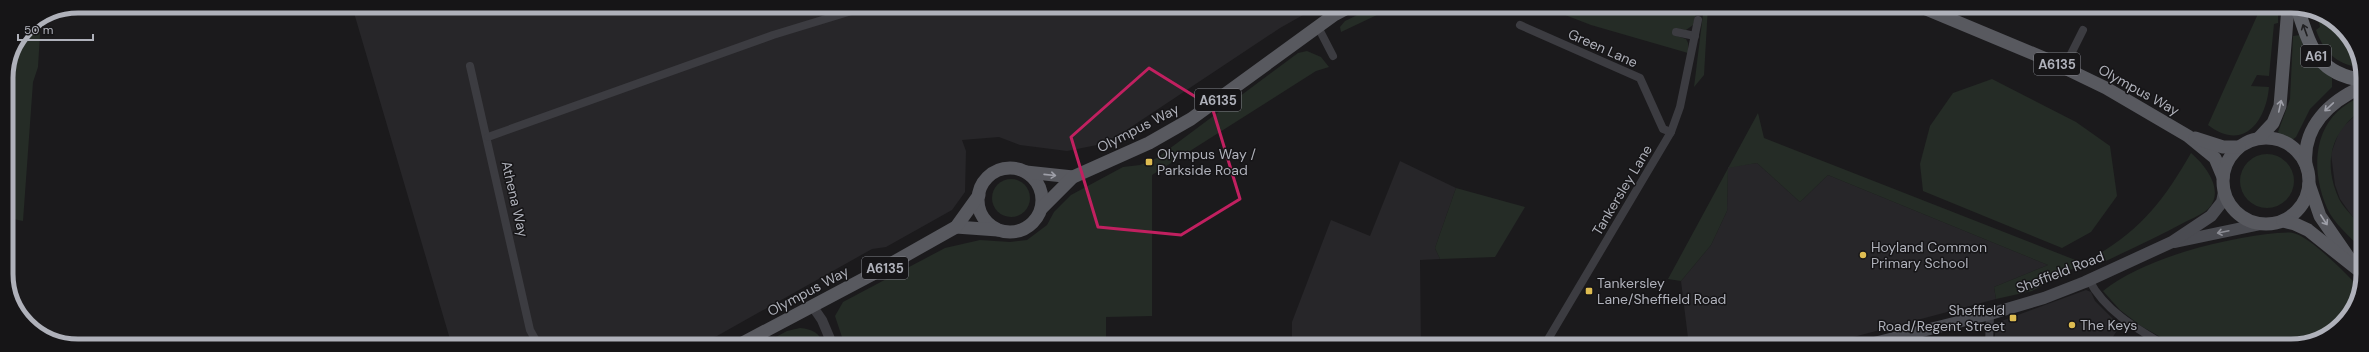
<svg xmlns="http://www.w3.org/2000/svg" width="2369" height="352" font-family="'DM Sans',sans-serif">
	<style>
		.built { fill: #272629 }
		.green { fill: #252c26 }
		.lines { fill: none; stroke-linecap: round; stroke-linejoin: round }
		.minor { stroke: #3c3c41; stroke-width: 8 }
		.tertiary { stroke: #3c3c41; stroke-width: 10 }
		.secondary { stroke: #4a4b51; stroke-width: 12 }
		.primary { stroke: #58595f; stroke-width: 13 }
		.trunk { stroke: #606268; stroke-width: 14 }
		.oneway { stroke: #212123 }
		.oneway2 { stroke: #9e9fa8 }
		.oneway3 { stroke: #8c8d95 }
		.marked { fill: none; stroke: #c12060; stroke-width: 3; stroke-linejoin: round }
		.poi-dot { fill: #debc51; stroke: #161517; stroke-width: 1.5 }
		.labels { text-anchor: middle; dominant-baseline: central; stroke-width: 3; stroke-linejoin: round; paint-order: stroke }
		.shield { fill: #161517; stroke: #818289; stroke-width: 1 }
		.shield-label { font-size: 13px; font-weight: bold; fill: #afb1ba }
		.street-label { font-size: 14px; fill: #afb1ba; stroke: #161517 }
		.poi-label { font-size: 14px; fill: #afb1ba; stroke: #161517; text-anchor: start }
		.rim { fill: none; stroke: #afb1ba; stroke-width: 5 }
	</style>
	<rect width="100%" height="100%" fill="#1b1a1c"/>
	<g class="built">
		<path d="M352,6H1319L1280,28L1119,135L1102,144L1067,151L1020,145L999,137L962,140L966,151L965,192L952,210L886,247L872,249L717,336L685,346H551L547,341L521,346H452Z"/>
		<path d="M2362,110V230L2340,199L2335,185L2331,154L2340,129Z"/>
		<path d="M1400,161L1456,188L1435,248L1440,259L1420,260L1421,346H1292V322L1331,220L1370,236Z"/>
		<path d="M1757,163L1800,202L1828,175L2048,265L1994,287L1996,299L1846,339L1809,346H1689L1681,281L1711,245L1727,211L1728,167Z"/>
		<path d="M2086,290L2091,292L2095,301L2120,326L2107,346H1994L1996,323Z"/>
	</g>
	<g class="green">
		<path d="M1376,6H1396L1341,32L1340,27L1345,21Z"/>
		<path d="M1542,6H1698L1693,25L1686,30L1675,28L1674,35L1686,39L1688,43V53L1591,25Z"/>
		<path d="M1704,6H1708L1704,75L1694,87Z"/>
		<path d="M2261,7H2278V23L2274,24L2269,76L2257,75L2251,86L2269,87C2266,122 2243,152 2208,125Z"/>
		<path d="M2317,14L2339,24L2362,64V68C2338,65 2324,53 2316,30L2320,27Z"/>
		<path d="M41,18L38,67L33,82L23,221L8,218L6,78L12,50L27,27Z"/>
		<path d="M2300,35L2304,48L2314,63L2332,78V87L2310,109L2296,137L2291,141L2280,135L2278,132L2290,99L2293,36Z"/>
		<path d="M1307,51L1321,57L1329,67L1316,71L1152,175V316L1106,317V346H845L835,316L843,302L945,248L980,240L1010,242L1027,240L1047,225L1054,212L1071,195L1123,167L1140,165L1157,158L1298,53Z"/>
		<path d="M1992,79L2076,122L2110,146L2117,196L2091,232L2062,248L1923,191L1920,164L1930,126L1953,93Z"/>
		<path d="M2362,97V110C2330,132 2323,163 2339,199C2344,210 2359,220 2362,231C2364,236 2362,244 2362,250C2351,237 2333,223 2327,208C2312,174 2312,130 2343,107C2349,103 2354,99 2362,97Z"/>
		<path d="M1758,113L1764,138L2083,263L2032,291L1996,299L1994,287L2048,265L1828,175L1800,202L1757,163L1728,168L1727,211L1711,245L1681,281L1668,279Z"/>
		<path d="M2191,153C2205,165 2225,190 2209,208C2203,214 2193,218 2185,222C2159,236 2133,248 2106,261L2097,255C2143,228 2165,198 2191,153Z"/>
		<circle cx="2267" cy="181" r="27"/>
		<circle cx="1011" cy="198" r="19"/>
		<path d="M1456,188L1525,207L1495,257L1440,259L1435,248Z"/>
		<path d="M2277,233C2282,233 2288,232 2293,233C2310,236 2347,275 2360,288L2339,328L2291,346H2176L2141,326L2120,310L2103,291C2143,258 2225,238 2277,233Z"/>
		<path d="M800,328C812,329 821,333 823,346H759L787,331Z"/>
	</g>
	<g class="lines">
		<g class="minor">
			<path d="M1520,25L1640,78L1663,129L1671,132"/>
			<path d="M1318,27L1333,56"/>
			<path d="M1676,32L1695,36"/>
			<path d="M470,66L530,330L539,346"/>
			<path d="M2064,68L2083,30"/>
			<path d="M488,137L773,35L868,6"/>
			<path d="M2089,280C2105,311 2137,329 2166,346"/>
			<path d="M1544,346L1671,132L1680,107L1698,20"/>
			<path d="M1989,346L1990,314"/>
		</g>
		<path class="tertiary" d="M813,307L822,320L833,346"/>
		<g class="secondary">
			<path d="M2175,242L2261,224"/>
			<path d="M1862,346L1990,314L2044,298L2085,282L2172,242L2211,216L2222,202L2224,192"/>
		</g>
		<g class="primary">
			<path d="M1919,6L2046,59L2106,88L2188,136L2215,158L2223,177"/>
			<circle cx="2266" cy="181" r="43"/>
			<path d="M2195,138L2223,147H2239"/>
			<path d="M2259,138L2273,123L2280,106L2288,7"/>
			<path d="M2306,165C2302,127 2330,101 2362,87"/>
			<circle cx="1010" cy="200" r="32"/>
			<path d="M1026,172L1073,177"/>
			<path d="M2309,184L2320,216L2349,258"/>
			<path d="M1042,208L1073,177L1149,143L1191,119L1334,15L1351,6"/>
			<path d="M2283,221L2295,224L2308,230L2362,273"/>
			<path d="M956,227L998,230"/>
			<path d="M737,346L871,275L956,227L979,195"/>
		</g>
		<path class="trunk" d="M2297,7C2310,45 2315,73 2362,80"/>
	</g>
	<defs><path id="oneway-shaft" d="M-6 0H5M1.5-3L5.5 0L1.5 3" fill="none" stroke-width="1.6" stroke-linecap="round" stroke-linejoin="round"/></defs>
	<use class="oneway" href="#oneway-shaft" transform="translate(2305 30) rotate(-110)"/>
	<g class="oneway2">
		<use href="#oneway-shaft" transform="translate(2280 106) rotate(-78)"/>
		<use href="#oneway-shaft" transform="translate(2329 107) rotate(137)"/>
		<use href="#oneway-shaft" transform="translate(1050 175) rotate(6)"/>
		<use href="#oneway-shaft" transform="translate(2324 220) rotate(57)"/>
	</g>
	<use class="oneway3" href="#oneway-shaft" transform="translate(2223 232) rotate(168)"/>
	<path class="marked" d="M1149,68L1212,107L1240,199L1181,235L1098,227L1071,137Z"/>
	<g class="poi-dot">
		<rect x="1145" y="158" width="8" height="8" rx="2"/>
		<circle cx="1863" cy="255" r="4"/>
		<rect x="1585" y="287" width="8" height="8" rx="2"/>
		<rect x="2009" y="314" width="8" height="8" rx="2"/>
		<circle cx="2072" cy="325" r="4"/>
	</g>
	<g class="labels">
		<g class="shield">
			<rect x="2301" y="45" width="30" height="22" rx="3"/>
			<rect x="2034" y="53" width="46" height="22" rx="3"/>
			<rect x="1195" y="89" width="46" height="22" rx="3"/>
			<rect x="862" y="257" width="46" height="22" rx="3"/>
		</g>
		<g class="shield-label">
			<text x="2316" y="56">A61</text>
			<text x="2057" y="64">A6135</text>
			<text x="1218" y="100">A6135</text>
			<text x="885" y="268">A6135</text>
		</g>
		<g class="street-label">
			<text transform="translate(1603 48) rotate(24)">Green Lane</text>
			<text transform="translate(2139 90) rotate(29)">Olympus Way</text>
			<text transform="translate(1138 128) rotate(-27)">Olympus Way</text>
			<text transform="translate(1622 190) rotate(-59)">Tankersley Lane</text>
			<text transform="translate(515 199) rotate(77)">Athena Way</text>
			<text transform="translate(2060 272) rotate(-21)">Sheffield Road</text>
			<text transform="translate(808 291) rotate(-28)">Olympus Way</text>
		</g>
		<g class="poi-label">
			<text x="1157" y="154">Olympus Way /<tspan x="1157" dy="16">Parkside Road</tspan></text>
			<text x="1871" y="247">Hoyland Common<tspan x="1871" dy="16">Primary School</tspan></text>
			<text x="1597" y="283">Tankersley<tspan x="1597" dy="16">Lane/Sheffield Road</tspan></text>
			<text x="2005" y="310" text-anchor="end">Sheffield<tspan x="2005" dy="16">Road/Regent Street</tspan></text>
			<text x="2080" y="325">The Keys</text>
		</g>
	</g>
	<path d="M0 0H2369V352H0ZM78 13H2291A65 65 0 0 1 2356 78V274A65 65 0 0 1 2291 339H78A65 65 0 0 1 13 274V78A65 65 0 0 1 78 13Z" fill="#161517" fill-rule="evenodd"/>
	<path class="rim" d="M78 13H2291A65 65 0 0 1 2356 78V274A65 65 0 0 1 2291 339H78A65 65 0 0 1 13 274V78A65 65 0 0 1 78 13Z"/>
	<path d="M18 34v6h75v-6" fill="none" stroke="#afb1ba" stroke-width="2"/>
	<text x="24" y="34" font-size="12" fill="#afb1ba" stroke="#161517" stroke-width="3" paint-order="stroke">50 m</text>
</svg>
